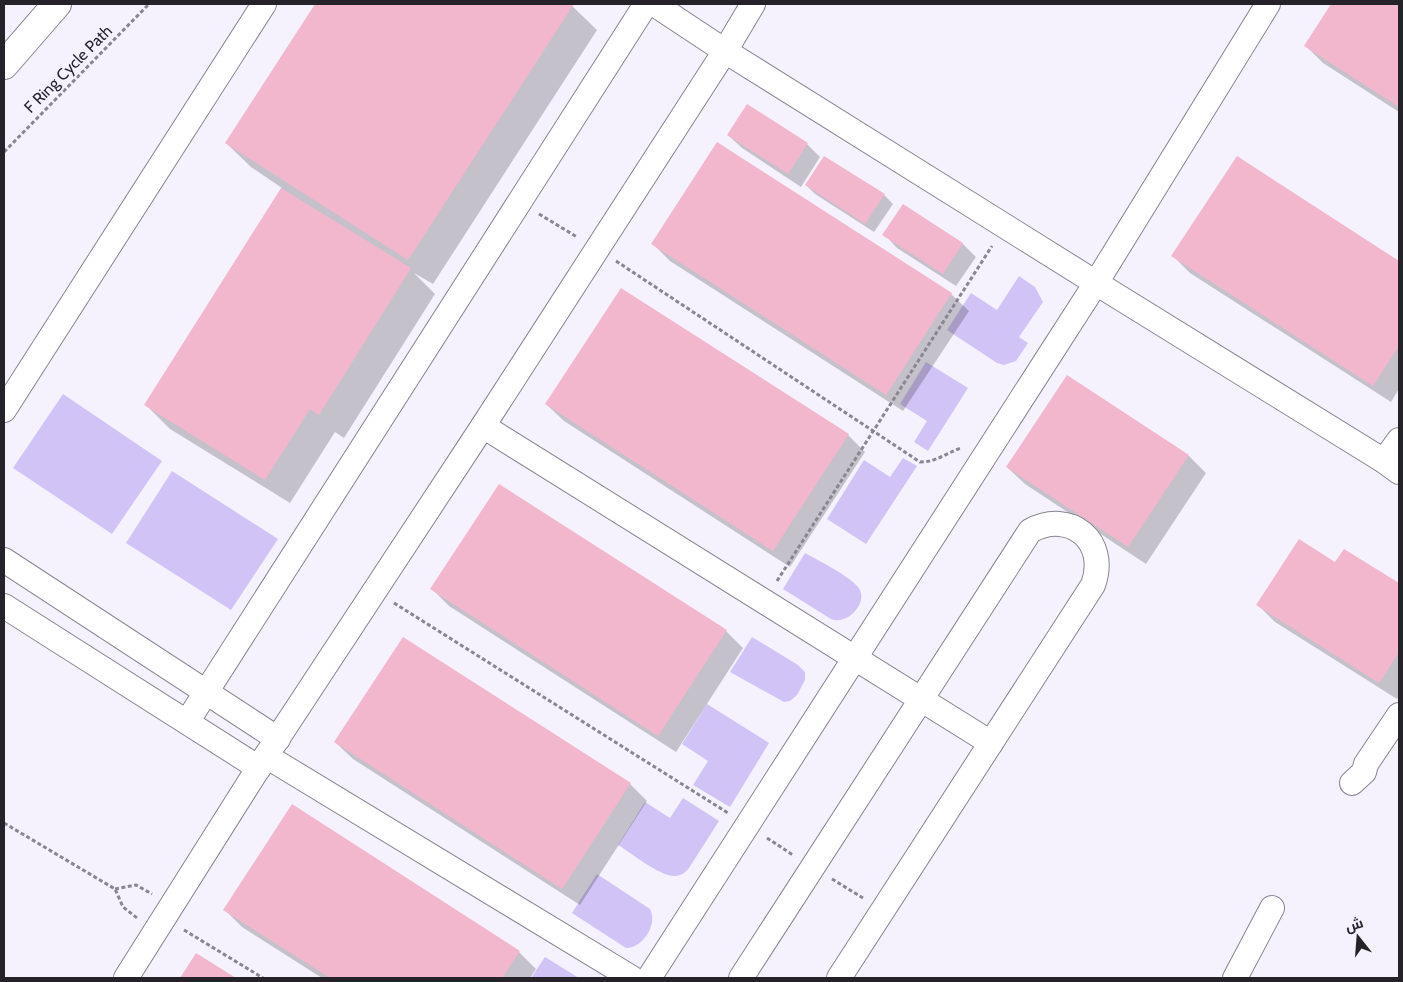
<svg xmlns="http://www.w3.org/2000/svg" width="1403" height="982" font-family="Cabin,Cairo,sans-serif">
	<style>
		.green { fill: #d2c3f7 }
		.shadow { fill: #0003 }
		.building { fill: #f2b6cd }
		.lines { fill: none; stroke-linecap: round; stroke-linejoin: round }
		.minor-casing { stroke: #878490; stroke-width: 26 }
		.major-casing { stroke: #878490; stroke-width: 30 }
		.path { stroke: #88868f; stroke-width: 3; stroke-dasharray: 4 2.5; stroke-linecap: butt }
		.minor { stroke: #fff; stroke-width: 24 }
		.major { stroke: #fff; stroke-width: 28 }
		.labels { text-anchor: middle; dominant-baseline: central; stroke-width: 4; stroke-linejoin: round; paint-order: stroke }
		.street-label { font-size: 16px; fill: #252329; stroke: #f5f2fe }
	</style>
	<rect width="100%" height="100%" fill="#f5f2fe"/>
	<g class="green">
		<path d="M1019,276L1035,287L1043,302L1019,337L1028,343L1016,361L1004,365L997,363L947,330L971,293L997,310Z"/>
		<path d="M926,362L968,388L928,451L914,442L927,421L900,404Z"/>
		<path d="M63,394L162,461L112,534L13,468Z"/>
		<path d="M903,458L917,466L866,544L827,519L864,460L890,477Z"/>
		<path d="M172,471L278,539L231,610L126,543Z"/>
		<path d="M805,553C819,561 848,575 858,587C870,602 847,626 831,619L783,589Z"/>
		<path d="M752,637L798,665L805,672V680L797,695L790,701L784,702L730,672Z"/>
		<path d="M707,704L769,743L730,807L693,785L708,761L682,744Z"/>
		<path d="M683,798L719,821L689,868C686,872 682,875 676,876C662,878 631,853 618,845L645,802L670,818Z"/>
		<path d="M597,874L650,909C658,924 643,948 626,948L572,913Z"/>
		<path d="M545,957L579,978H531Z"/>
	</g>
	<g class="shadow">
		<path d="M316,4H570L597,30L433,284L414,273L435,294L344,438L335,432L290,503L170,429L146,405L282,188L251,167L226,143Z"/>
		<path d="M1332,4H1399V112L1323,63L1305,45Z"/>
		<path d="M747,106L807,144L820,157L801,187L742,148L728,135Z"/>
		<path d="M1237,157L1399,262V389L1391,402L1190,273L1173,256Z"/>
		<path d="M806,185L884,195L893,204L874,232L815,194Z"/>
		<path d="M903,205L963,244L976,257L956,286L897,248L884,234Z"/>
		<path d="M653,244L951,294L969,311L903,411L670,261Z"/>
		<path d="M546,404L848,435L865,452L790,567L564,421Z"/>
		<path d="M1189,456L1206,473L1146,564L1025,484L1007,467Z"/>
		<path d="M1344,550L1399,585V696L1397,699L1275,622L1258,605L1335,564Z"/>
		<path d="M432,589L726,631L743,648L676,752L449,606Z"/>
		<path d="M335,742L630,784L647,801L580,905L353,759Z"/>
		<path d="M225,910L519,952L536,969L530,978H322L242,927Z"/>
		<path d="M197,955L233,978H181Z"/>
	</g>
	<g class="building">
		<path d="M315,4H574L408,260L225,143Z"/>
		<path d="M1331,4H1399V107L1304,46Z"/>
		<path d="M747,104L808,143L788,174L727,135Z"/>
		<path d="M717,142L952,293L886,395L651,244Z"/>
		<path d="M824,156L885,194L865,224L805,185Z"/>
		<path d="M1237,156L1399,261V346L1373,386L1171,256Z"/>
		<path d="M281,188L411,268L319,415L310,409L265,480L144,405Z"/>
		<path d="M903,204L963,243L943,274L882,235Z"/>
		<path d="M621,288L849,434L773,551L545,404Z"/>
		<path d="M1067,375L1189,455L1128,547L1006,467Z"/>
		<path d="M499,484L727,630L658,736L430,589Z"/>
		<path d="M1299,539L1335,562L1344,549L1399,583V652L1379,683L1256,605Z"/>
		<path d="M403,637L631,783L562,889L334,742Z"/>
		<path d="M292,804L520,951L502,978H330L223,910Z"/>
		<path d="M196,953L236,978H180Z"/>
	</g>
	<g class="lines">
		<g class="minor-casing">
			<g id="minor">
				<path d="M654,4L725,51L1096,283L1384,461L1399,472"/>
				<path d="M4,410L264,4"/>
				<path d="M483,426L991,743"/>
				<path d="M1384,461L1399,440"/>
				<path d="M4,560L278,739"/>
				<path d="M4,606L259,768"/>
				<path d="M187,722L646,4"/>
				<path d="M266,756L632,978"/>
				<path d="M1352,783L1364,772L1366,764L1399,715"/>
				<path d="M126,978L266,756L483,426L725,51L753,4"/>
				<path d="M649,978L1096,283L1268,4"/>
				<path d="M741,978L1030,531C1070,509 1109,541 1093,585L839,978"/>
				<path d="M1235,978L1272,908"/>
			</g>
		</g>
		<g class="major-casing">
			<path id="major" d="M4,65L57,4"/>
		</g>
		<g class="path">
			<path d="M4,152L149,4"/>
			<path d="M539,214L577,237"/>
			<path d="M616,261L920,462C937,462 946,453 961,448"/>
			<path d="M777,581L992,246"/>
			<path d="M394,603L728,813"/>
			<path d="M4,823L115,889L123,907L137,918"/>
			<path d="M767,838L793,855"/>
			<path d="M832,879L863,898"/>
			<path d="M115,889L136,885L152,894"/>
			<path d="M184,930L263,978"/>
		</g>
		<use href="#minor" class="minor"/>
		<use href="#major" class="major"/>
	</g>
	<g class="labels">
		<g class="street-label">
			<text transform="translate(68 69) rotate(-45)">F Ring Cycle Path</text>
		</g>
	</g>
	<rect width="1403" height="982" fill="none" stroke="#252329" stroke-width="10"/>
	<g transform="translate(1358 937) rotate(343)" stroke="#f5f2fe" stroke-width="4" paint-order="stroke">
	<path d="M0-4L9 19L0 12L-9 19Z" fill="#252329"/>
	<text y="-8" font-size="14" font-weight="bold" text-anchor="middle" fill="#252329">ش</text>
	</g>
</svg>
